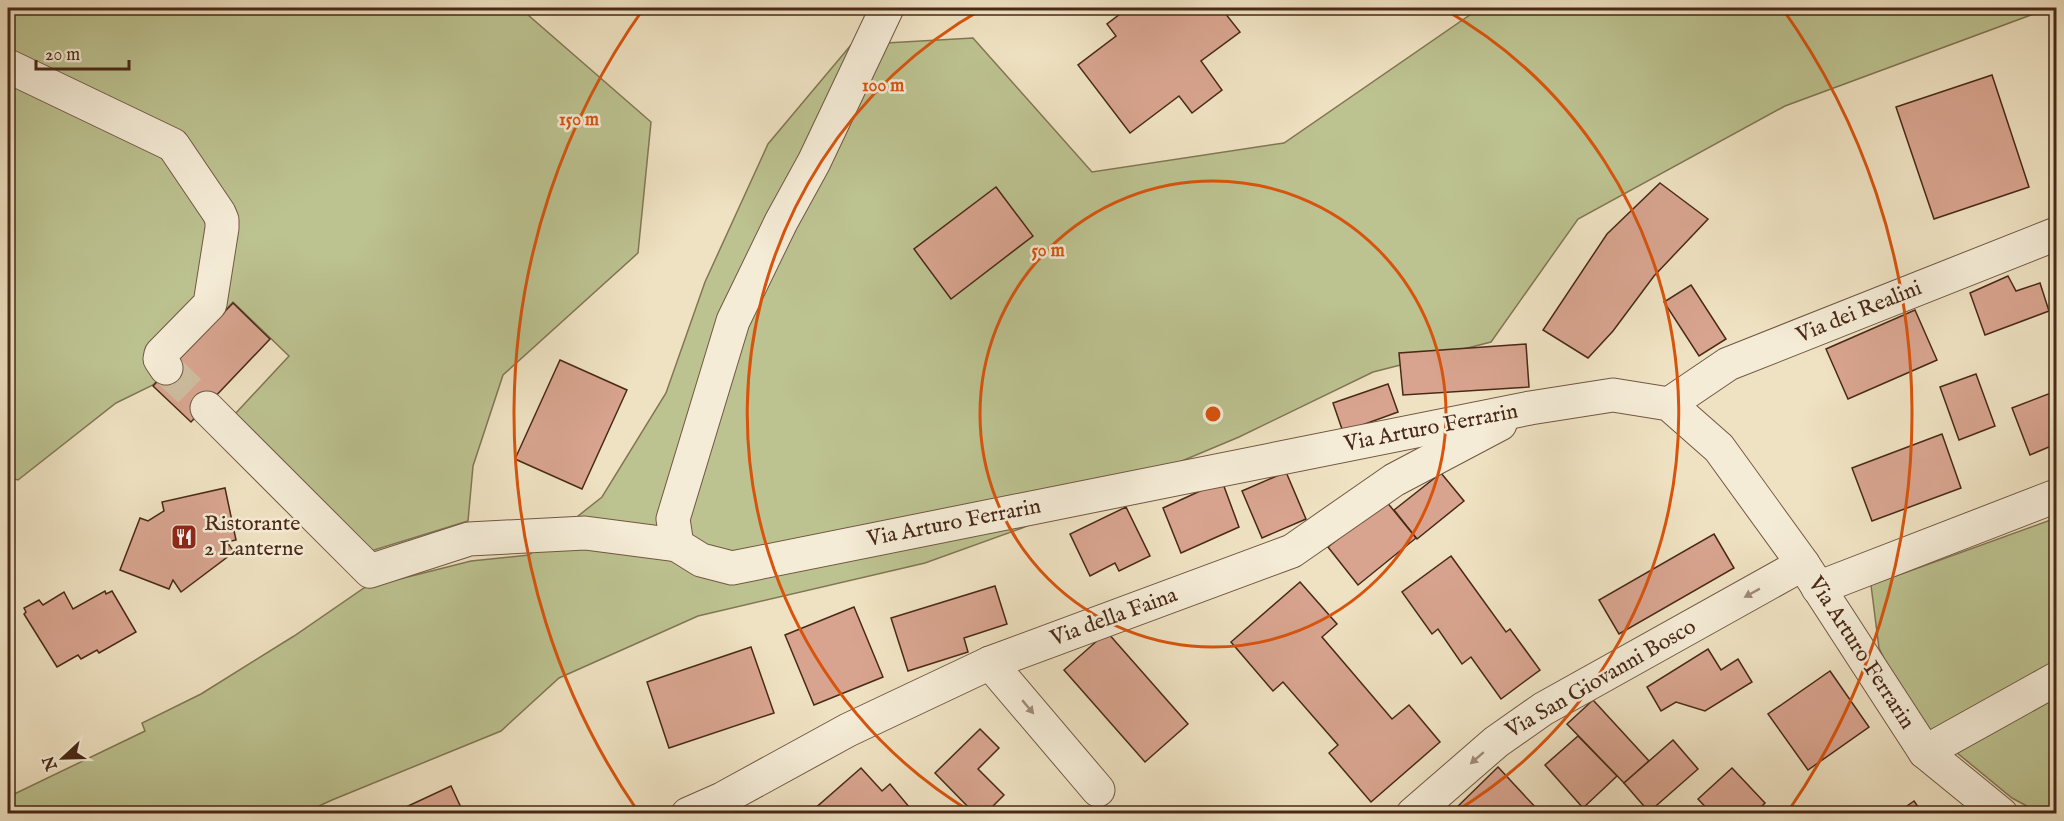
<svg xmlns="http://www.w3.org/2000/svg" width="2064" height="821" font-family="'IM FELL English',serif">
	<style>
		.green { fill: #bcc290; stroke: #827654; stroke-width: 1.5 }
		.building { fill: #d8a48f; stroke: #492917; stroke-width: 1.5 }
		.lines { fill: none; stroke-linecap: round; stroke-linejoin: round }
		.minor-tunnel { stroke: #cebda0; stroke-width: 33; stroke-dasharray: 33 16; stroke-linecap: butt }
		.minor-casing { stroke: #725742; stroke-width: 35 }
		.minor { stroke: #f5ecd7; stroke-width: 33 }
		.oneway { fill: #9f8a77 }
		.ring { fill: none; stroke: #d8540d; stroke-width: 3 }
		.labels { text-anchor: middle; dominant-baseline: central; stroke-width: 5; stroke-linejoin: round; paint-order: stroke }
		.street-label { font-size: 22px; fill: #492917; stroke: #f5ecd7 }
		.poi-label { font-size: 22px; fill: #492917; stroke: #f5ecd7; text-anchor: start }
		.centre { fill: #d8540d; stroke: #f5ecd7; stroke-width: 3 }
		.ring-label { font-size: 18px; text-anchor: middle; font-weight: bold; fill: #d8540d; stroke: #f5ecd7; stroke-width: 5; stroke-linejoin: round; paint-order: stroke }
	</style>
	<rect width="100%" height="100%" fill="#efe2c2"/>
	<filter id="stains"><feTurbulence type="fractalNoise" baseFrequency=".00333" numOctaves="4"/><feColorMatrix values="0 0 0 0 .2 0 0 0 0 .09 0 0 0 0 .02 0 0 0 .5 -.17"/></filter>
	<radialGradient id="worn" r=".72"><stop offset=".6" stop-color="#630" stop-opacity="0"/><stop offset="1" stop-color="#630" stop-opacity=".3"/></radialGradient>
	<g class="green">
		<path d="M8,8H520L651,122L638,253L503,375L473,466L468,521L371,551L235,414L289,356L233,302L153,385L116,403L18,480L8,477Z"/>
		<path d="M1480,8H2050L1785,106L1578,219L1491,342L1373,372L1239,437L1022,528L925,563L698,616L559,678L501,731L332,800L304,813L8,814V797L145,731L142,723L201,694L294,636L364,588L471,561L529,555L602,497L666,393L705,282L768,144L851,45L973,38L1092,172L1284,143Z"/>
		<path d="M2056,518V663L1935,736L1900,692L1879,648L1871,585Z"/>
		<path d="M2056,690V813H2040L2012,798L1956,752Z"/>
	</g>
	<g class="building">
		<path d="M1128,8H1221L1240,32L1201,61L1222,90L1192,113L1179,96L1130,133L1078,65L1116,36L1107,24Z"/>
		<path d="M1992,75L2029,187L1934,219L1896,107Z"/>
		<path d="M1660,183L1708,219L1654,276L1613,331L1588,358L1543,330L1607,234Z"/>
		<path d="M996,187L1033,236L951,299L914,249Z"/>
		<path d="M2008,276L2016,291L2040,283L2049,311L1985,335L1970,293Z"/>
		<path d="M1691,285L1726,339L1699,356L1664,302Z"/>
		<path d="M233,303L270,339L191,422L153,386Z"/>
		<path d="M1915,310L1937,360L1848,399L1826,349Z"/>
		<path d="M1526,344L1529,387L1403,395L1399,353Z"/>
		<path d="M560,360L627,390L582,489L515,459Z"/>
		<path d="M1976,374L1995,426L1959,440L1940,387Z"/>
		<path d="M1388,384L1398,412L1343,432L1333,403Z"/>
		<path d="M2056,391V444L2030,455L2012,408Z"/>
		<path d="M1942,434L1961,488L1872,521L1852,468Z"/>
		<path d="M1286,472L1306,519L1262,538L1242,491Z"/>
		<path d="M1441,473L1464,501L1417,539L1394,510Z"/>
		<path d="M1222,481L1239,527L1181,553L1163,508Z"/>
		<path d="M225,488L236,540L227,542L234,552L181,592L173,580L169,589L120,570L140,518L148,521L164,511L162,502Z"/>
		<path d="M1386,501L1416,538L1358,585L1328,547Z"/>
		<path d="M1126,507L1150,556L1119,571L1115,563L1090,576L1070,534Z"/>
		<path d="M1714,534L1734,568L1619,634L1599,600Z"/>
		<path d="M1451,556L1506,632L1510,629L1540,670L1501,699L1471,657L1462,664L1438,629L1432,634L1402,592Z"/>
		<path d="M1300,582L1337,624L1322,637L1392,719L1409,705L1440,742L1371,802L1329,753L1338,745L1283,682L1273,691L1231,642Z"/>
		<path d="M995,586L1007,624L964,638L968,652L908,671L891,618Z"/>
		<path d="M105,591L106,594L112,591L136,632L99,653L97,650L81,659L78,655L57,667L24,614L26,612L24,608L39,600L43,605L64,592L73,609Z"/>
		<path d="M854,607L883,677L814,705L785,635Z"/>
		<path d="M1107,632L1188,724L1145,762L1064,670Z"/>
		<path d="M751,647L774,713L669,748L647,682Z"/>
		<path d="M1708,649L1721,670L1738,659L1752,682L1705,711L1676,702L1661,711L1647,687Z"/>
		<path d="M1830,671L1869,727L1808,770L1768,714Z"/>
		<path d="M1593,700L1649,761L1624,783L1567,724Z"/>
		<path d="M980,729L999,748L978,769L1004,795L985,814H975L935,773Z"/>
		<path d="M1578,736L1617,776L1583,808L1545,765Z"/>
		<path d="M1673,740L1698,769L1649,812L1624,783Z"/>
		<path d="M1498,767L1537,809L1532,814H1450Z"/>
		<path d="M861,768L882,791L890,784L915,814H814L812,811Z"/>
		<path d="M1732,768L1765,803L1754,814H1712L1698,799Z"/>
		<path d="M451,786L464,814H391Z"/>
		<path d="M1914,801L1923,814H1896Z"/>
	</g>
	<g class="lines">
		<path class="minor-tunnel" d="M166,368L207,408"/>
		<g class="minor-casing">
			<g id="minor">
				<path d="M887,8L814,162L781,222L733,321L673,519L677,545L701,560L732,568L1530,408L1613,395L1669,404L1719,448L1803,564L1925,752L2001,814"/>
				<path d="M8,66L173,145L219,213L222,220V228L210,304L161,354L160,359L166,368"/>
				<path d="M1669,404L1728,364L2056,234"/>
				<path d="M207,408L370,571L469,539L585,533L677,545"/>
				<path d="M1818,588L2056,496"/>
				<path d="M990,663L1098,790"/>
				<path d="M1925,752L2056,679"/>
				<path d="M688,814L722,799L848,730L990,663L1292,551L1394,480L1500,424"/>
				<path d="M1413,814L1496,742L1543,709L1803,564"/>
			</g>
		</g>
		<use href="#minor" class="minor"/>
	</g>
	<defs><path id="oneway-solid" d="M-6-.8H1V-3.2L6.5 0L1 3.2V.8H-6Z" transform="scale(1.5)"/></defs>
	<g class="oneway">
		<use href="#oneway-solid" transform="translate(1752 593) rotate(151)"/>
		<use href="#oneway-solid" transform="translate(1028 707) rotate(50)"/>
		<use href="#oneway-solid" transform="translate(1477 758) rotate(139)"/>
	</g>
	<g class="ring">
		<circle cx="1213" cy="414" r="233"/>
		<path d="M973 813A466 466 0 0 1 984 8M1442 8A466 466 0 0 1 1453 813"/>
		<path d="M637 810A699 699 0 0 1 644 8M1782 8A699 699 0 0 1 1789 810"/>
	</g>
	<defs>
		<g id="restaurant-square" transform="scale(1.35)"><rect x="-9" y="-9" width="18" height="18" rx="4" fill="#8f2418" stroke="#f5ecd7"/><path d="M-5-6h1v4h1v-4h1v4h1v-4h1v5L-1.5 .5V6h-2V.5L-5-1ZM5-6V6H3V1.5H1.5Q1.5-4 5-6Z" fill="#fff"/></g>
	</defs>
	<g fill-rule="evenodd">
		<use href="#restaurant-square" x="184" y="537"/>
	</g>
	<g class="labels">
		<g class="street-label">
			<text transform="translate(1859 312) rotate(-22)">Via dei Realini</text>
			<text transform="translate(1431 428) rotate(-11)">Via Arturo Ferrarin</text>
			<text transform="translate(954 523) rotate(-11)">Via Arturo Ferrarin</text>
			<text transform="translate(1114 617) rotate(-20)">Via della Faina</text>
			<text transform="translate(1861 653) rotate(57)">Via Arturo Ferrarin</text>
			<text transform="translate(1601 679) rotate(-30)">Via San Giovanni Bosco</text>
		</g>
		<g class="poi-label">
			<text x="204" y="524">Ristorante<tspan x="204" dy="25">2 Lanterne</tspan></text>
		</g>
	</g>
	<circle cx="1213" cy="414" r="9" class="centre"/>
	<g class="ring-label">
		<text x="883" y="91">100 m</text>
		<text x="579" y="125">150 m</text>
		<text x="1048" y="256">50 m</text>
	</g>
	<rect width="2064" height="821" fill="none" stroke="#efe2c2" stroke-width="30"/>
	<rect x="9" y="9" width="2046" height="803" fill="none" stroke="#492917" stroke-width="3"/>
	<rect x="15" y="15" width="2034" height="791" fill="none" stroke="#492917" stroke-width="1.5"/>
	<g transform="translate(63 758) rotate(248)" stroke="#f5ecd7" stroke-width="4.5" paint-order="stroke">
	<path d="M0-4.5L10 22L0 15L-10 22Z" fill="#492917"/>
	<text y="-9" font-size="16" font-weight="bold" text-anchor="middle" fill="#492917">N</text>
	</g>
	<path d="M36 60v9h93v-9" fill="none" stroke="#492917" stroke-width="3"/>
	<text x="45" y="60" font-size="18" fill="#492917" stroke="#f5ecd7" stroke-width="4.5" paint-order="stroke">20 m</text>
	<rect width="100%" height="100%" filter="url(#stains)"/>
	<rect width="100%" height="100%" fill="url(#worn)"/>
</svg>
